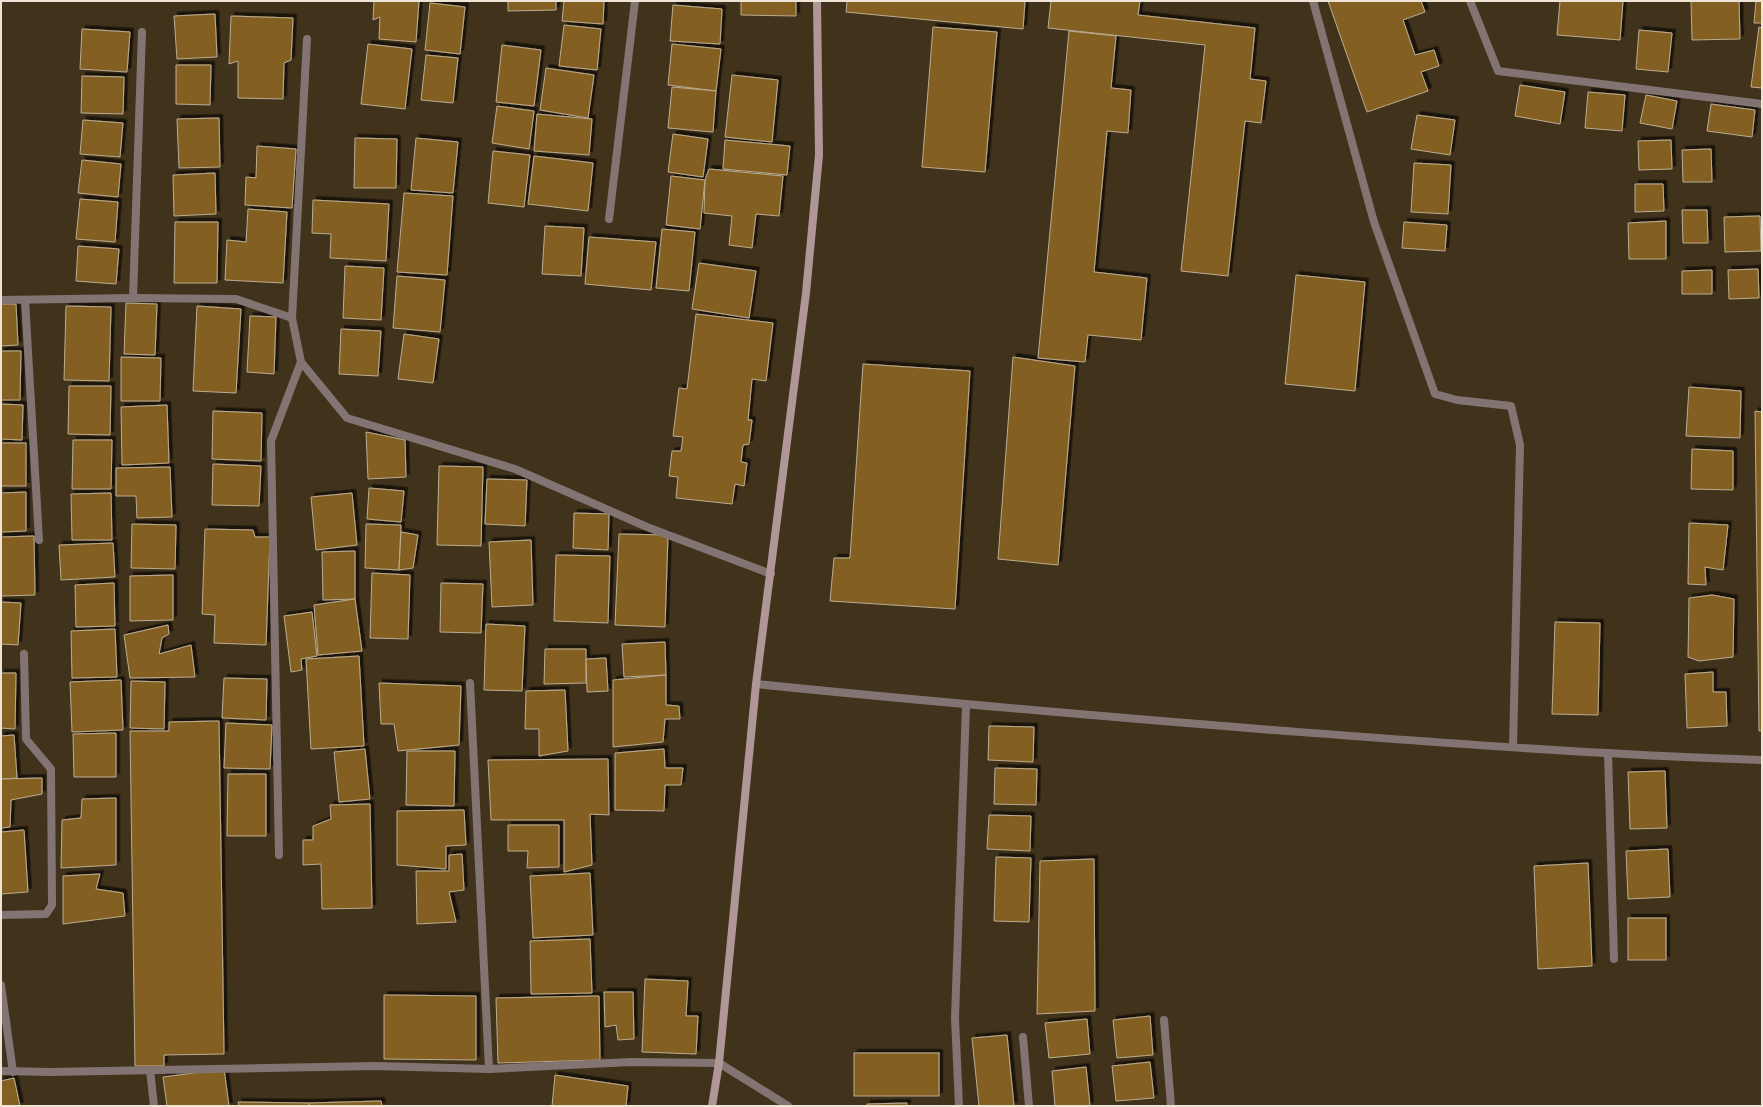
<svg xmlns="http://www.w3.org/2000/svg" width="1763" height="1107" font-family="Lato,sans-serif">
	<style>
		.building { fill: #836122; stroke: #bdac91; filter: url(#shadow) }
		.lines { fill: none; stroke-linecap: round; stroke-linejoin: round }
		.lane { stroke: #837474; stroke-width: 8 }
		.street { stroke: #837474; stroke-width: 8 }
		.secondary { stroke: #af9797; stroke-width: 8 }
	</style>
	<defs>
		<filter id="shadow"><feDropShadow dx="3.5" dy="-3.5" stdDeviation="0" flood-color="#0009"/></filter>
	</defs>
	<rect width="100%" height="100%" fill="#40321b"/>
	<g class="building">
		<path d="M374,1H419L416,42L379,39L380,17L373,20Z"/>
		<path d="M508,1H556V10L508,11Z"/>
		<path d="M564,1H604L603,24L562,21Z"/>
		<path d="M741,1H796V16L741,15Z"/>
		<path d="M847,1H1025L1023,29L846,12Z"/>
		<path d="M1051,1H1140L1138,15L1255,28L1250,79L1266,81L1261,123L1245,121L1228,276L1181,271L1205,45L1048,28Z"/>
		<path d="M1328,1H1421L1425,12L1403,20L1415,55L1434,50L1439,66L1421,72L1428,91L1367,112Z"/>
		<path d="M1560,1H1623L1620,40L1557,35Z"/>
		<path d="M1691,1H1739L1740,39L1692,40Z"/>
		<path d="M1756,1H1762V23H1754Z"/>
		<path d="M430,3L465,7L460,54L425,50Z"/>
		<path d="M673,5L722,9L720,44L670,41Z"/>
		<path d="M215,14L217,57L177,59L174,16Z"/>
		<path d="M231,16L293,18L291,60L284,63L283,99L238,98V61L229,64Z"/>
		<path d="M564,25L601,29L597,70L559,66Z"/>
		<path d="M933,27L997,32L985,172L922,167Z"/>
		<path d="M1759,27L1762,28V88L1751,87Z"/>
		<path d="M82,29L130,32L127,72L80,69Z"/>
		<path d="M1639,30L1672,33L1668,72L1636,69Z"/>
		<path d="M1069,31L1116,36L1111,88L1131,90L1128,133L1107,131L1094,272L1147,278L1141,340L1088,335L1085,362L1038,358Z"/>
		<path d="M368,44L412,49L405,109L361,104Z"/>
		<path d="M672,44L721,49L716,91L668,85Z"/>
		<path d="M502,45L541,50L534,106L496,102Z"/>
		<path d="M426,55L458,58L453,103L421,100Z"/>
		<path d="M176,65H211L210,105L176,104Z"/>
		<path d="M546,68L594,75L588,118L540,110Z"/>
		<path d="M732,75L778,80L772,142L725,137Z"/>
		<path d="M82,76L124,77L123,114L81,113Z"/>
		<path d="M1520,85L1565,92L1560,124L1515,116Z"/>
		<path d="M672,87L716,91L713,132L668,128Z"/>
		<path d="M1588,92L1625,95L1622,131L1585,128Z"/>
		<path d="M1646,95L1677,101L1672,129L1640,123Z"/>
		<path d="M1711,104L1755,110L1752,137L1707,131Z"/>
		<path d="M497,106L534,111L529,149L492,143Z"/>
		<path d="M537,114L592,119L589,155L534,151Z"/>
		<path d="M1417,115L1455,120L1450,155L1411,149Z"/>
		<path d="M219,118L220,167L179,168L177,119Z"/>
		<path d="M83,120L123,123L120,157L80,154Z"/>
		<path d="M673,134L708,139L703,177L668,172Z"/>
		<path d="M355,138L397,139L396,188H354Z"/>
		<path d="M416,138L458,142L453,193L411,190Z"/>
		<path d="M725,140L790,146L787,175L723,169Z"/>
		<path d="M1671,140L1672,169L1639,170L1638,141Z"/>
		<path d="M257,146L296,149L292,208L245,205L246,177L256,178Z"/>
		<path d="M1711,149L1712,182H1683L1682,150Z"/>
		<path d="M493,151L530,155L524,207L488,203Z"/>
		<path d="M534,156L593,163L588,211L528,204Z"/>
		<path d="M82,160L121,164L118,197L78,193Z"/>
		<path d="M1414,163L1451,165L1448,214L1411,212Z"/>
		<path d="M709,169L783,176L779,216L756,214L752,248L729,245L732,216L704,213L705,180Z"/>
		<path d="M215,173L216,214L174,216L173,175Z"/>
		<path d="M671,176L705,180L700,229L666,225Z"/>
		<path d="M1635,184H1663L1664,211L1635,212Z"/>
		<path d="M404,193L453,196L447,275L397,272Z"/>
		<path d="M80,199L118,202L115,242L76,239Z"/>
		<path d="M313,200L389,204L386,261L330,258L331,234L312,233Z"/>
		<path d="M248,209L287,212L283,283L225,280L227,240L246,242Z"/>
		<path d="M1682,210H1707L1708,243H1683Z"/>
		<path d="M1760,216L1761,251L1725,252L1724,217Z"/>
		<path d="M1666,221V259H1629L1628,223Z"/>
		<path d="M175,222H218L217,283H174Z"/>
		<path d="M1404,222L1447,225L1445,251L1402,248Z"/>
		<path d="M545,226L584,228L581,276L542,274Z"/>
		<path d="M662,229L695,232L689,291L656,288Z"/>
		<path d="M589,237L656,242L651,290L585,284Z"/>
		<path d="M78,246L119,249L116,284L76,281Z"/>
		<path d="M699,263L756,271L749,318L692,309Z"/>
		<path d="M345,266L384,268L381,320L343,318Z"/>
		<path d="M1758,269L1759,298L1729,299L1728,270Z"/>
		<path d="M1712,270V294H1682V271Z"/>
		<path d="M1296,275L1365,282L1355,391L1285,384Z"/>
		<path d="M397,276L445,280L440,332L393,328Z"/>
		<path d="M126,303L157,304L155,355L124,354Z"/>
		<path d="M1,304H16L18,345L1,346Z"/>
		<path d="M66,306L111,307L109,381L64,380Z"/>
		<path d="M197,306L241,309L236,393L193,391Z"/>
		<path d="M696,314L773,323L766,381L752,379L748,420H752L749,444L743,445L741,462L747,463L744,486L735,484L732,504L676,498L678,477L669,476L672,451H681L683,437L673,436L679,388L687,389Z"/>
		<path d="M250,316L276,317L274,374L247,372Z"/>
		<path d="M341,329L381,331L378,376L339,374Z"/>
		<path d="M404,334L439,339L433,383L398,379Z"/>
		<path d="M1,351H21L20,400H1Z"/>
		<path d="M121,357L161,358L160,401H121Z"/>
		<path d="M1013,357L1075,366L1058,565L998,559Z"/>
		<path d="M863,364L970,371L955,609L830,601L834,558H850Z"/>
		<path d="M69,386H111L110,435L68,434Z"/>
		<path d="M1689,387L1741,391L1740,438L1686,436Z"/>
		<path d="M1,404L23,405L22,440L1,439Z"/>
		<path d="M167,405L169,463L122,465L121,407Z"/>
		<path d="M213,411L262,413L261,461L212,459Z"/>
		<path d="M1755,411L1762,412V731H1759Z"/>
		<path d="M366,432L405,440L406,477L368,479Z"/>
		<path d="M73,440H112L111,489H72Z"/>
		<rect x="1" y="443" width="25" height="43"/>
		<path d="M1692,449L1733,451V490L1691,489Z"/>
		<path d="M213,464L261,466L259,506L212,505Z"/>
		<path d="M439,466L483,467L481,546L437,545Z"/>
		<path d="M170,467L172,517L137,518L136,496H116V468Z"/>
		<path d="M487,479L527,480L525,526L485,524Z"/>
		<path d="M369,488L404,491L401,522L367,519Z"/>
		<path d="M26,492V531L1,532V493Z"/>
		<path d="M111,493L112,540H72L71,494Z"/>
		<path d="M352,493L357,545L316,550L311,497Z"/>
		<path d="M574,513L609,514L608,550L573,548Z"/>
		<path d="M1689,523L1728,525L1723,570L1705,567L1706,585L1688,584Z"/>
		<path d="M132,524L176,525L175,569L131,568Z"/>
		<path d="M366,524L401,525L399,570L365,568Z"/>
		<path d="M205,529L253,530L255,537H270L266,645L214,643L215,615L202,614Z"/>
		<path d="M401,532L418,535L413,568L399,570Z"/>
		<path d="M619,534L668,535L665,627L615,625Z"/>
		<path d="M34,536L35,595L1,596V537Z"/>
		<path d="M531,540L533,605L492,607L489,542Z"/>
		<path d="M113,543L115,577L61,580L59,545Z"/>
		<path d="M355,551V599L323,600L322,552Z"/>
		<path d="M556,555L610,556L608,623L554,621Z"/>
		<path d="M372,573L410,575L408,639L370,638Z"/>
		<path d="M173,575V620L130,621V576Z"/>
		<path d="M114,583L115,626L76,627L75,585Z"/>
		<path d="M441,583L483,584L481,633L440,632Z"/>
		<path d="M1712,595L1734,599L1733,657L1699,661L1688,657L1689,598Z"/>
		<path d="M355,599L362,651L318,655L314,605Z"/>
		<path d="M1,602L21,603L18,645L1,644Z"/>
		<path d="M312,612L317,656L301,659L302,670L291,672L284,616Z"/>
		<path d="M1555,622L1600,623L1598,715L1552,714Z"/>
		<path d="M486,624L525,626L522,691L484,690Z"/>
		<path d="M168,625L169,634L162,638L159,654L191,645L195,677L130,678L124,635Z"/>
		<path d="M115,629L117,677L72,678L71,631Z"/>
		<path d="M665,642L666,675L624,677L622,644Z"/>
		<path d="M545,649H586V683L544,684Z"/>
		<path d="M359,656L364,746L311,749L306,659Z"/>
		<path d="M606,658L608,691L587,692L586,659Z"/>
		<path d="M1713,672V692H1726L1727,726L1687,728L1685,674Z"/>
		<path d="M1,673H16L15,729L1,728Z"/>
		<path d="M666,675V705L679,706L680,719H665L663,742L613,747V680Z"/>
		<path d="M224,678L267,679L266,720L222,718Z"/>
		<path d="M121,680L123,730L72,732L70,682Z"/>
		<path d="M131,681L165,682L164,729L130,728Z"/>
		<path d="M379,683L461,686L459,745L398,751L394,724H381Z"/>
		<path d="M565,690L568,751L539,756V729H525L526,691Z"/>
		<path d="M219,721L224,1054L164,1055V1066H135L130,731H169V722Z"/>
		<path d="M226,723L272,725L270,769L224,768Z"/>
		<path d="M989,726L1034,727L1033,762L988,760Z"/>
		<path d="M116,733V777H74L73,734Z"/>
		<path d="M14,735L17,778L1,779V736Z"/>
		<path d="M365,749L370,799L339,802L334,752Z"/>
		<path d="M664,749L665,768H683L681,785H665L664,811L615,810V753Z"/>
		<path d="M407,751H455L454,806L406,805Z"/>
		<path d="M608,759L609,815L590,814L592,865L564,872V820H491L488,760Z"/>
		<path d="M995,768L1037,769L1036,805L994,804Z"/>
		<path d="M1665,771L1667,828L1630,829L1628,772Z"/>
		<path d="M228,774H266V836H227Z"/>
		<path d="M42,778V794L11,800L10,827L1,828V779Z"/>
		<path d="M116,798V865L61,868L62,820L81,818L82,799Z"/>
		<path d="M370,804L372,908L322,909L321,864L303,865V840H313V826L331,819L330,805Z"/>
		<path d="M464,810L466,845L446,846V869L397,865V811Z"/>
		<path d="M989,815L1031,816L1030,851L987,849Z"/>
		<path d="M508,825H559V867L527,868L528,851H508Z"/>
		<path d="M24,830L28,892L1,894V832Z"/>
		<path d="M1668,849L1670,897L1628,899L1626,851Z"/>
		<path d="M462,854L464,890L449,892L456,922L417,924L416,871H449V855Z"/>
		<path d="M996,857L1031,858L1029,922L994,921Z"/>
		<path d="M1094,859L1095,1011L1037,1014L1040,861Z"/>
		<path d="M1588,863L1592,966L1538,969L1534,866Z"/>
		<path d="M590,873L593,935L533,938L530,876Z"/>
		<path d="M100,874L96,889L123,893L125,916L63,924V876Z"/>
		<rect x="1628" y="918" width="38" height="42"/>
		<path d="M590,939L592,993L531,994L530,941Z"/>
		<path d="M645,979L688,981L686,1016H698L696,1054L642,1052Z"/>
		<path d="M604,992H633L634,1039L618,1040L616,1025L605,1027Z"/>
		<path d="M384,995L476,996V1060L384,1059Z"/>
		<path d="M599,996L600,1060L498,1063L496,998Z"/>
		<path d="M1150,1016L1153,1055L1117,1058L1113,1020Z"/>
		<path d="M1087,1019L1090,1054L1049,1058L1045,1023Z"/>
		<path d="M1007,1035L1014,1106H979L972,1038Z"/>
		<rect x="854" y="1053" width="85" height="43"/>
		<path d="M1150,1062L1154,1098L1116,1101L1112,1066Z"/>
		<path d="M1086,1067L1090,1106H1055L1052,1071Z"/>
		<path d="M224,1069L229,1106H167L163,1077Z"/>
		<path d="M555,1075L628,1086L626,1106H552Z"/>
		<path d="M14,1078L20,1106H1V1081Z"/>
		<path d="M381,1101L382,1106H309V1103Z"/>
		<path d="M238,1102L309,1103V1106H239Z"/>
		<path d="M907,1103V1106H867V1104Z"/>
	</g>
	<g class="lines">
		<path class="lane" d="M150,1070L154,1106"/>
		<g class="street">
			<path d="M1313,1L1374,222L1435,394L1457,400L1511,406L1520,445L1513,747"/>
			<path d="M1470,1L1498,71L1762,104"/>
			<path d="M609,219L635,1"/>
			<path d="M133,298L142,32"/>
			<path d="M1,300L133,298L236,299L292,318L301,362L347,418L515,469L647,527L771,574"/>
			<path d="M25,300L39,540"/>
			<path d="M292,318L307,39"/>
			<path d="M470,683L489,1069"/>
			<path d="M756,684C933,702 1109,717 1286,731C1445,743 1603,755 1762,760"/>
			<path d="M1608,753L1614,959"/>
			<path d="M279,855L271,441L301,362"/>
			<path d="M1,915L46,914L52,905L51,769L26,739L24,654"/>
			<path d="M1,985L13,1072"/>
			<path d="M1164,1020L1171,1106"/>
			<path d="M1023,1037L1029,1106"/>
			<path d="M1,1071L50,1072L375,1066L489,1069L631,1062L719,1063L788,1106"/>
			<path d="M959,1106L955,1018L966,706"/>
		</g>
		<path class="secondary" d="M712,1106L719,1063L756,684L806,293L819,155L817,1"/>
	</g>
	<rect width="1763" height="1107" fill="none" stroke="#ede4d6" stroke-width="4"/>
</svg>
